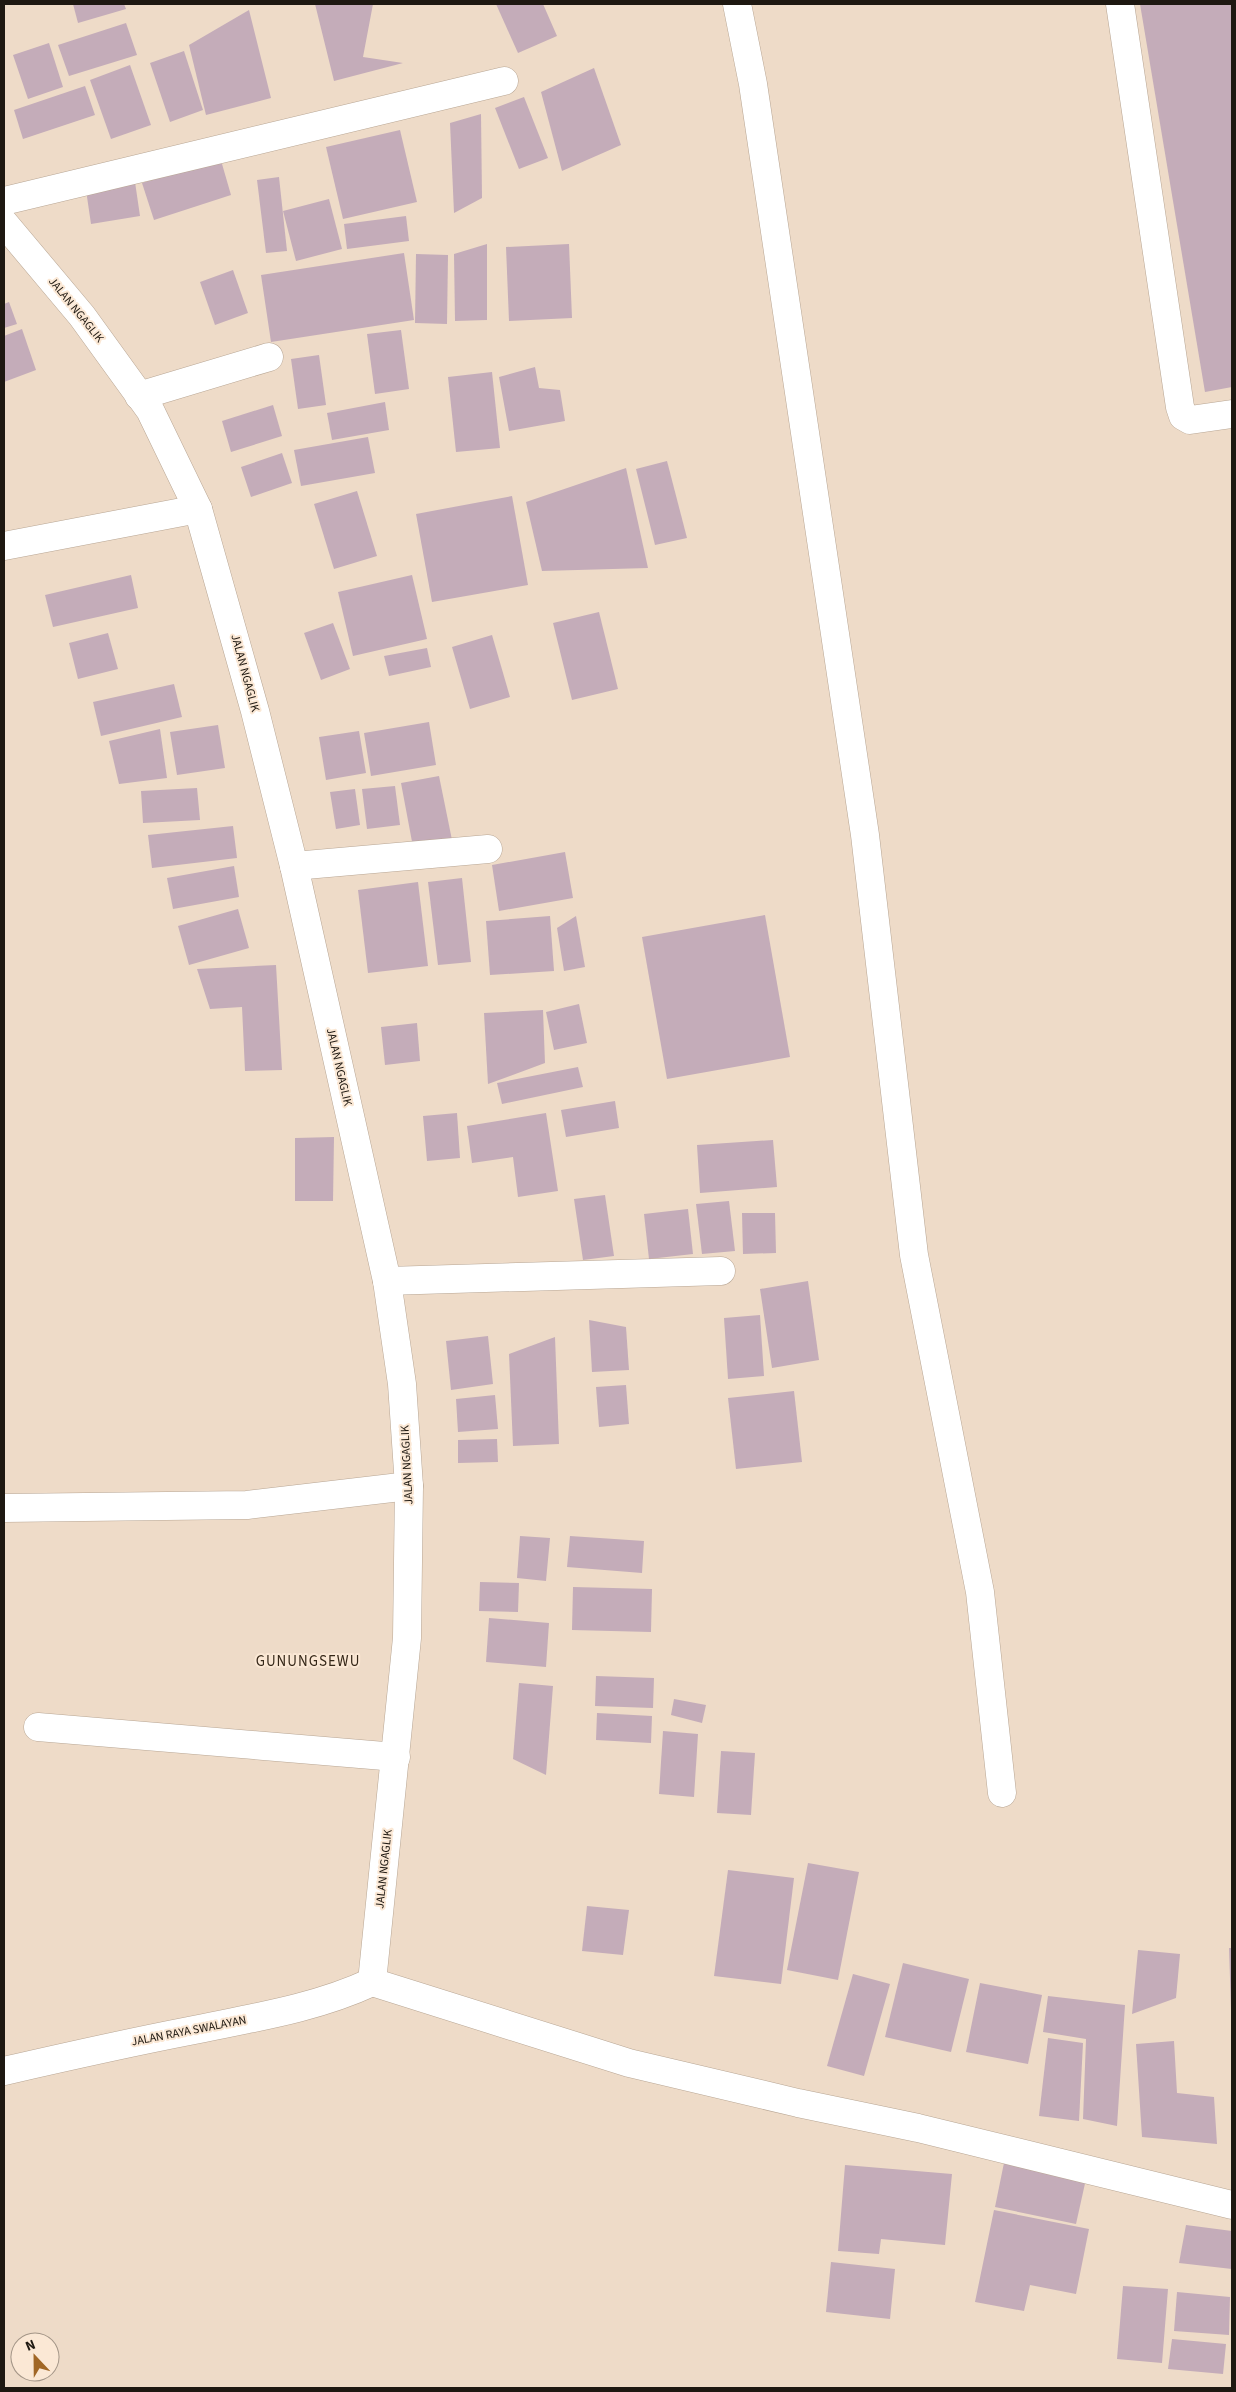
<svg xmlns="http://www.w3.org/2000/svg" width="1236" height="2392" font-family="'Source Sans 3',sans-serif">
	<style>
		.building { fill: #c4acb9 }
		.lines { fill: none; stroke-linecap: round; stroke-linejoin: round }
		.minor-casing { stroke: #b8a694; stroke-width: 29 }
		.minor { stroke: #fff; stroke-width: 28 }
		.labels { text-anchor: middle; dominant-baseline: central; stroke-width: 4; stroke-linejoin: round; paint-order: stroke }
		.street-label { font-size: 12px; fill: #1e1811; stroke: #fbe8d5 }
		.quarter-label { font-size: 15px; letter-spacing: 1px; fill: #352718; stroke: #fbe8d5 }
	</style>
	<rect width="100%" height="100%" fill="#eedbc8"/>
	<g class="building">
		<path d="M73,4H124L126,9L78,23Z"/>
		<path d="M315,4H373L363,57L403,63L334,81Z"/>
		<path d="M496,4H543L557,36L518,53Z"/>
		<path d="M1140,4H1232V387L1205,392Z"/>
		<path d="M249,10L271,98L206,115L189,45Z"/>
		<path d="M126,23L137,55L69,76L58,45Z"/>
		<path d="M49,43L63,87L28,99L13,55Z"/>
		<path d="M184,51L203,110L170,122L150,63Z"/>
		<path d="M130,65L151,125L111,139L90,80Z"/>
		<path d="M594,68L621,145L562,171L541,92Z"/>
		<path d="M85,86L95,115L23,139L14,110Z"/>
		<path d="M524,97L548,158L519,169L495,108Z"/>
		<path d="M481,114L482,198L454,213L450,123Z"/>
		<path d="M400,130L417,202L343,219L326,147Z"/>
		<path d="M220,157L231,195L154,220L142,183Z"/>
		<path d="M279,177L287,251L266,253L257,180Z"/>
		<path d="M135,182L140,216L91,224L86,190Z"/>
		<path d="M329,199L342,249L296,261L283,211Z"/>
		<path d="M406,216L409,241L347,249L344,224Z"/>
		<path d="M487,244V320L455,321L454,254Z"/>
		<path d="M569,244L572,318L509,321L506,247Z"/>
		<path d="M404,253L414,320L271,342L261,275Z"/>
		<path d="M416,254L448,255L447,324L415,323Z"/>
		<path d="M233,270L248,313L215,325L200,282Z"/>
		<path d="M9,302L17,324L4,328V304Z"/>
		<path d="M22,329L36,370L4,382V336Z"/>
		<path d="M401,330L409,389L375,394L367,334Z"/>
		<path d="M319,355L326,405L298,409L291,359Z"/>
		<path d="M535,367L539,388L560,390L565,421L509,431L499,377Z"/>
		<path d="M492,372L500,448L456,452L448,377Z"/>
		<path d="M385,402L389,430L332,440L327,413Z"/>
		<path d="M273,405L282,436L231,452L222,421Z"/>
		<path d="M368,437L375,473L301,486L294,450Z"/>
		<path d="M282,453L292,483L251,497L241,467Z"/>
		<path d="M667,461L687,538L655,545L636,469Z"/>
		<path d="M626,468L648,568L542,571L526,502Z"/>
		<path d="M357,491L377,556L334,569L314,504Z"/>
		<path d="M512,496L528,585L432,602L416,514Z"/>
		<path d="M131,575L138,608L53,627L45,595Z"/>
		<path d="M412,575L427,639L353,656L338,592Z"/>
		<path d="M599,612L618,689L572,700L553,623Z"/>
		<path d="M333,623L350,669L321,680L304,633Z"/>
		<path d="M108,633L118,669L78,679L69,643Z"/>
		<path d="M492,635L510,697L470,709L452,647Z"/>
		<path d="M427,648L431,667L389,676L384,656Z"/>
		<path d="M174,684L182,717L101,736L93,702Z"/>
		<path d="M429,722L436,765L371,776L364,733Z"/>
		<path d="M218,725L225,768L177,775L170,732Z"/>
		<path d="M160,729L167,778L119,784L109,741Z"/>
		<path d="M359,731L366,773L326,780L319,737Z"/>
		<path d="M439,776L452,840L413,847L401,783Z"/>
		<path d="M395,786L400,825L367,829L362,789Z"/>
		<path d="M197,788L200,820L143,823L141,791Z"/>
		<path d="M355,789L360,825L336,829L330,792Z"/>
		<path d="M233,826L237,858L152,868L148,835Z"/>
		<path d="M565,852L573,898L499,911L492,865Z"/>
		<path d="M234,866L239,897L173,909L167,878Z"/>
		<path d="M462,878L471,962L438,965L428,882Z"/>
		<path d="M418,882L428,966L368,973L358,890Z"/>
		<path d="M238,909L249,948L189,965L178,926Z"/>
		<path d="M765,915L790,1057L667,1079L642,937Z"/>
		<path d="M550,916L554,971L490,975L486,921Z"/>
		<path d="M576,916L585,967L564,971L557,928Z"/>
		<path d="M276,965L282,1070L245,1071L242,1007L210,1009L197,969Z"/>
		<path d="M579,1004L587,1043L554,1050L546,1012Z"/>
		<path d="M543,1010L545,1063L488,1084L484,1013Z"/>
		<path d="M417,1023L420,1061L385,1065L381,1027Z"/>
		<path d="M578,1067L583,1087L502,1104L497,1083Z"/>
		<path d="M615,1101L619,1128L566,1137L561,1110Z"/>
		<path d="M457,1113L460,1158L427,1161L423,1116Z"/>
		<path d="M546,1113L558,1191L518,1197L513,1157L472,1163L467,1126Z"/>
		<path d="M334,1137L333,1201H295V1138Z"/>
		<path d="M773,1140L777,1187L700,1193L697,1145Z"/>
		<path d="M605,1195L614,1256L583,1260L574,1199Z"/>
		<path d="M729,1201L735,1251L702,1254L696,1204Z"/>
		<path d="M688,1209L693,1254L649,1259L644,1214Z"/>
		<path d="M742,1213H775L776,1253L743,1254Z"/>
		<path d="M808,1281L819,1360L772,1368L760,1289Z"/>
		<path d="M760,1315L764,1376L728,1379L724,1318Z"/>
		<path d="M589,1320L626,1327L629,1370L592,1372Z"/>
		<path d="M488,1336L493,1384L451,1390L446,1341Z"/>
		<path d="M555,1337L559,1444L513,1446L509,1354Z"/>
		<path d="M626,1385L629,1424L599,1427L596,1387Z"/>
		<path d="M794,1391L802,1462L736,1469L728,1398Z"/>
		<path d="M495,1395L498,1429L458,1432L456,1399Z"/>
		<path d="M497,1439L498,1462L458,1463V1440Z"/>
		<path d="M520,1536L550,1538L546,1581L517,1578Z"/>
		<path d="M570,1536L644,1541L642,1573L567,1567Z"/>
		<path d="M480,1582L519,1583L518,1612L479,1611Z"/>
		<path d="M573,1587L652,1589L651,1632L572,1630Z"/>
		<path d="M489,1618L549,1623L546,1667L486,1662Z"/>
		<path d="M596,1676L654,1678L653,1708L595,1706Z"/>
		<path d="M519,1683L553,1686L546,1775L513,1759Z"/>
		<path d="M674,1699L706,1705L702,1723L671,1715Z"/>
		<path d="M597,1713L652,1716L651,1743L596,1740Z"/>
		<path d="M663,1731L698,1734L694,1797L659,1794Z"/>
		<path d="M721,1751L755,1753L751,1815L717,1813Z"/>
		<path d="M808,1863L859,1872L838,1980L787,1970Z"/>
		<path d="M728,1870L794,1878L781,1984L714,1976Z"/>
		<path d="M587,1906L629,1910L623,1955L582,1951Z"/>
		<path d="M1229,1948H1232V2009H1231Z"/>
		<path d="M1138,1950L1180,1954L1176,1998L1132,2014Z"/>
		<path d="M903,1963L969,1979L951,2052L885,2037Z"/>
		<path d="M853,1974L890,1984L864,2076L827,2066Z"/>
		<path d="M980,1983L1042,1995L1028,2064L966,2052Z"/>
		<path d="M1048,1996L1125,2005L1117,2126L1083,2119L1086,2039L1043,2032Z"/>
		<path d="M1048,2038L1083,2043L1079,2121L1039,2116Z"/>
		<path d="M1174,2041L1177,2093L1214,2097L1217,2144L1142,2137L1136,2044Z"/>
		<path d="M1006,2153L1088,2170L1076,2224L995,2207Z"/>
		<path d="M845,2165L952,2174L945,2245L881,2239L879,2254L838,2251Z"/>
		<path d="M994,2210L1089,2229L1076,2294L1030,2285L1024,2311L975,2302Z"/>
		<path d="M1186,2225L1232,2231V2269L1179,2263Z"/>
		<path d="M831,2262L895,2269L890,2319L826,2312Z"/>
		<path d="M1123,2286L1168,2289L1162,2363L1117,2359Z"/>
		<path d="M1177,2292L1230,2297L1229,2335L1174,2331Z"/>
		<path d="M1172,2339L1226,2344L1223,2374L1168,2369Z"/>
	</g>
	<g class="lines">
		<g class="minor-casing">
			<g id="minor">
				<path d="M737,4L753,84L865,835L914,1255L980,1592L1002,1793"/>
				<path d="M1120,4L1180,407L1183,416L1190,420L1232,414"/>
				<path d="M4,201L504,81"/>
				<path d="M4,223L82,316L150,410L198,509L255,711L294,866L387,1281L402,1384L409,1486L407,1638L372,1982"/>
				<path d="M139,396L269,357"/>
				<path d="M4,546L198,509"/>
				<path d="M294,866L488,849"/>
				<path d="M387,1281L721,1271"/>
				<path d="M4,1508L247,1505L409,1486"/>
				<path d="M38,1727L396,1757"/>
				<path d="M372,1982L629,2063L798,2103L918,2128L1232,2205"/>
				<path d="M4,2071C65,2057 127,2043 189,2031C251,2018 314,2009 372,1982"/>
			</g>
		</g>
		<use href="#minor" class="minor"/>
	</g>
	<g class="labels">
		<g class="street-label">
			<text transform="translate(76 310) rotate(51)">JALAN NGAGLIK</text>
			<text transform="translate(245 673) rotate(75)">JALAN NGAGLIK</text>
			<text transform="translate(339 1067) rotate(77)">JALAN NGAGLIK</text>
			<text transform="translate(407 1465) rotate(-93)">JALAN NGAGLIK</text>
			<text transform="translate(384 1869) rotate(-84)">JALAN NGAGLIK</text>
			<text transform="translate(189 2031) rotate(-11)">JALAN RAYA SWALAYAN</text>
		</g>
		<g class="quarter-label">
			<text x="308" y="1661">GUNUNGSEWU</text>
		</g>
	</g>
	<rect width="1236" height="2392" fill="none" stroke="#1e1811" stroke-width="10"/>
	<g transform="translate(35 2357) rotate(338)"><circle r="24" fill="#fbe8d5" stroke="#a39587"/>
	<path d="M0-4L9 19L0 12L-9 19Z" fill="#a16726"/>
	<text y="-8" font-size="14" font-weight="bold" text-anchor="middle" fill="#1e1811">N</text>
	</g>
</svg>
